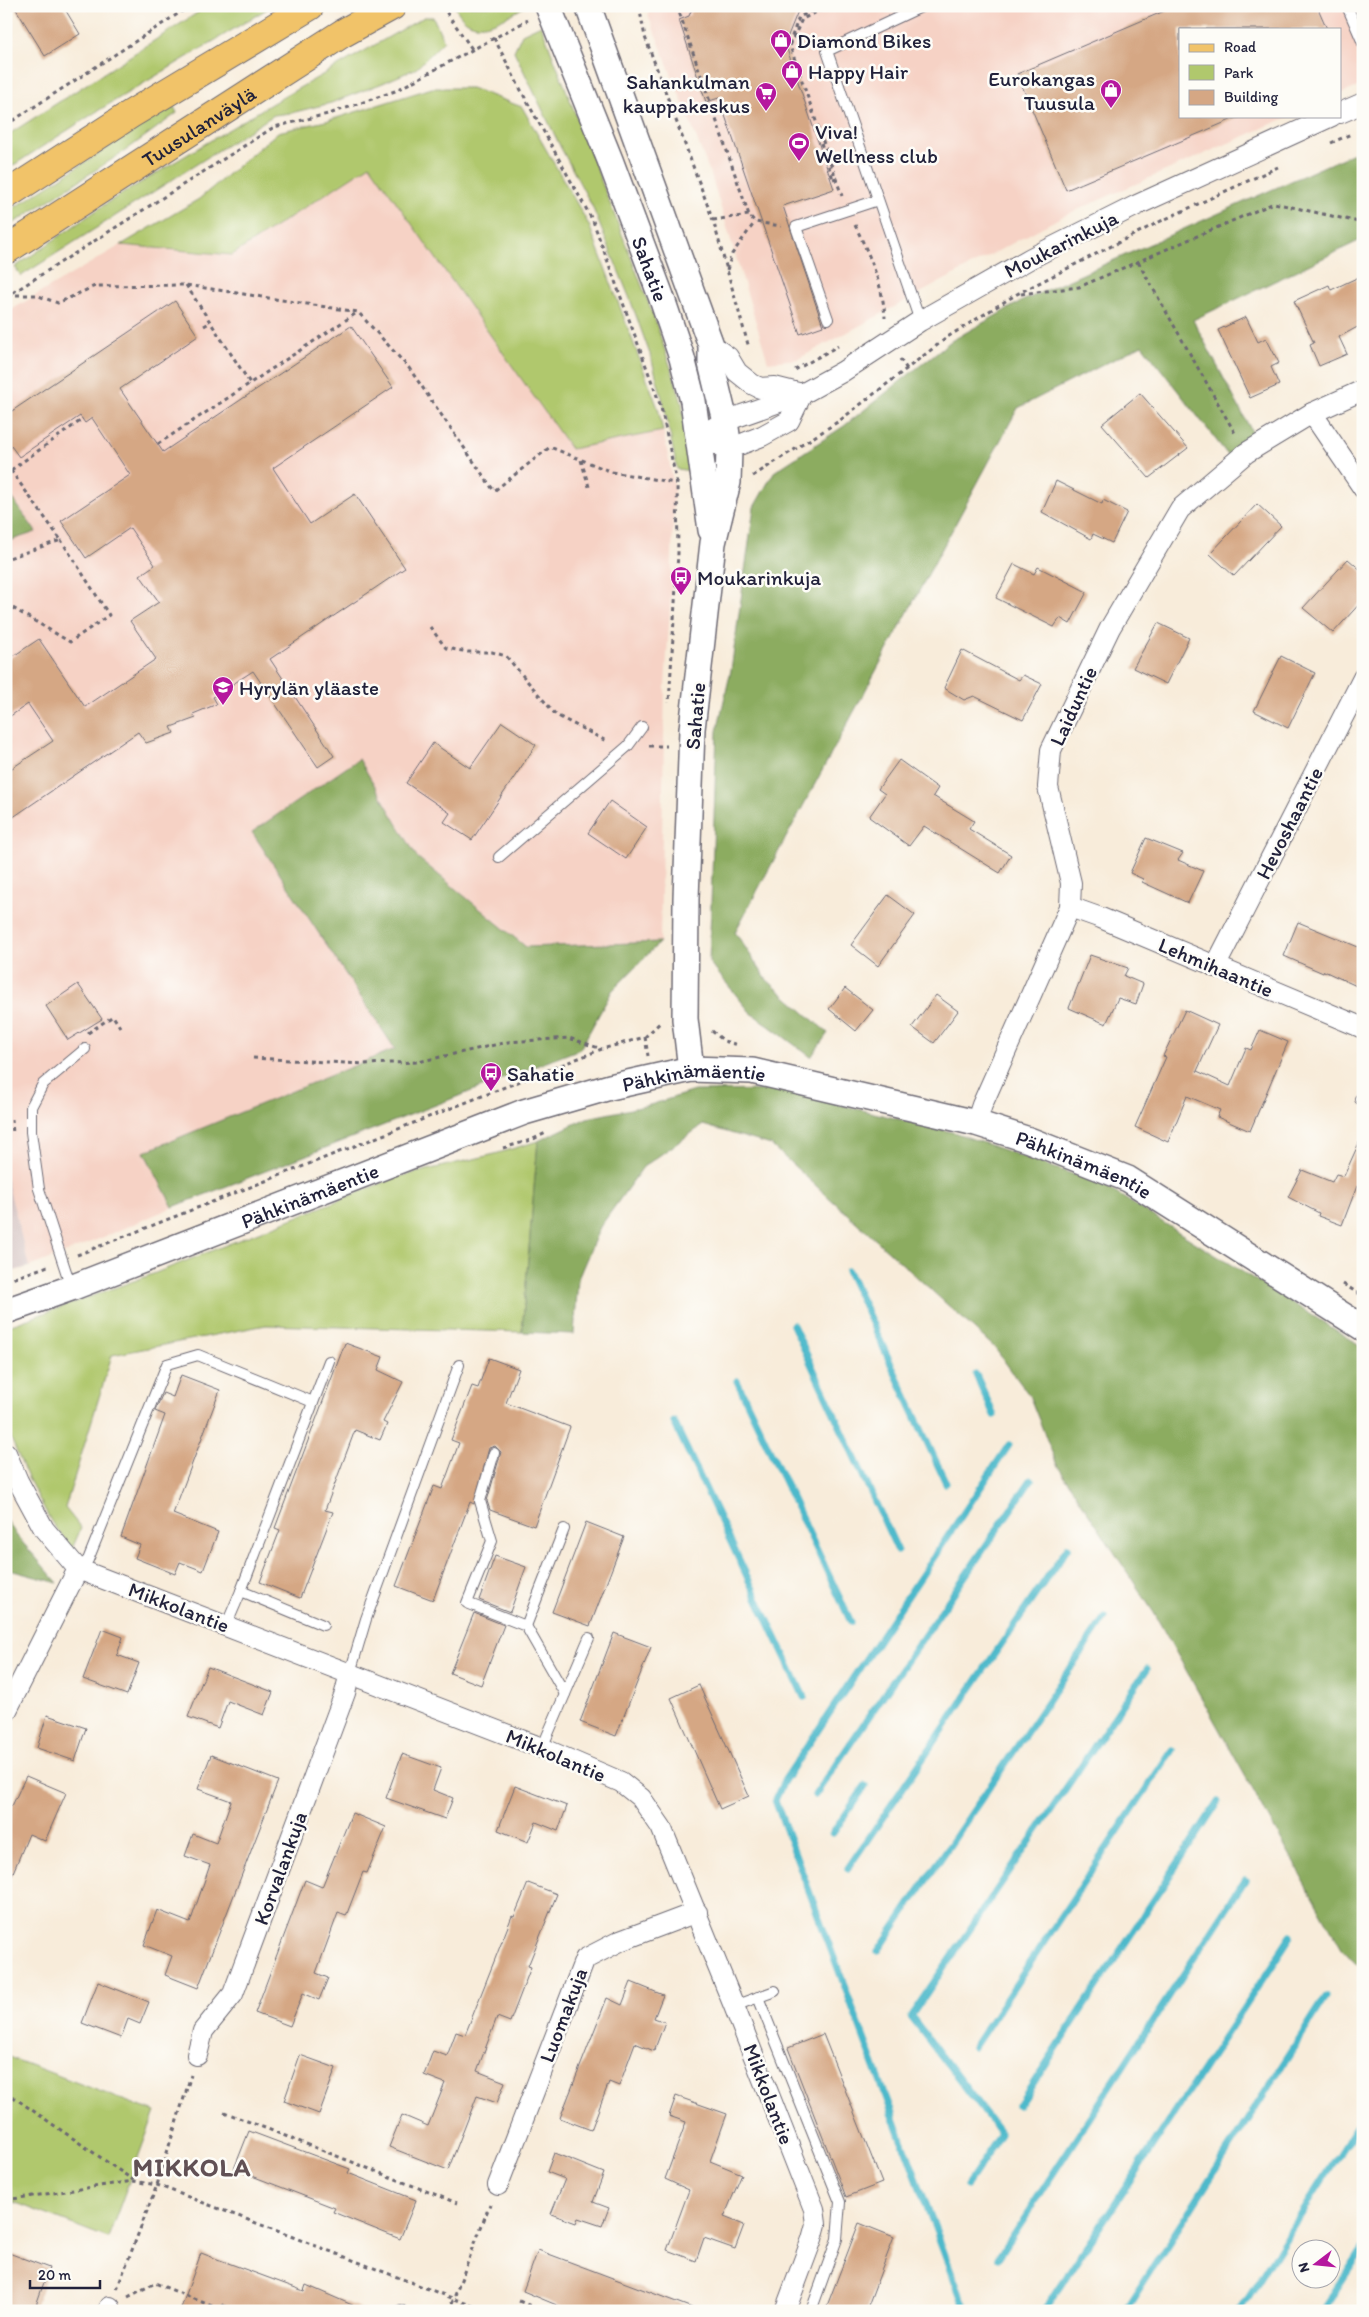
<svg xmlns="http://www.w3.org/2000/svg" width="1369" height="2317" font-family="Itim,sans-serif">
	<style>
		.built { fill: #f6d2c5 }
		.industrial { fill: #d1bfbf }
		.green { fill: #b0c86d; stroke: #697554 }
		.forest { fill: #8cac60; stroke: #57674e }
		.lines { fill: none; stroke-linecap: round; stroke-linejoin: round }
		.stream { stroke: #4eb9cb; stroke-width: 7 }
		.building { fill: #d5a784 }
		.service-casing { stroke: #6d6973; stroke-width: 12 }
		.minor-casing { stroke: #6d6973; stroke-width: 22 }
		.tertiary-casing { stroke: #6d6973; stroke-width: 28 }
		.primary-casing { stroke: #6d6973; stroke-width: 30 }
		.path { stroke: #6d6973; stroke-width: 3; stroke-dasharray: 4 4; stroke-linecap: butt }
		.service { stroke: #fff; stroke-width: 10 }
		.minor { stroke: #fff; stroke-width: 20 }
		.tertiary { stroke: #fff; stroke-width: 25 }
		.primary { stroke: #f1c369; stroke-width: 28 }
		.path-bridge { stroke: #6d6973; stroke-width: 3; stroke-dasharray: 4 4; stroke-linecap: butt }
		.labels { text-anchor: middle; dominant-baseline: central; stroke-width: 5; stroke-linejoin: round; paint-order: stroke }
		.poi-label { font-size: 21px; fill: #22223b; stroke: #fdfcf7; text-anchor: start }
		.street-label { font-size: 21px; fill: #22223b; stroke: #fdfcf7 }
		.district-label { font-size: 26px; font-weight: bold; letter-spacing: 1px; fill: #615155; stroke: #fdfcf7 }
	</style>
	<rect width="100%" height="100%" fill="#fdfcf7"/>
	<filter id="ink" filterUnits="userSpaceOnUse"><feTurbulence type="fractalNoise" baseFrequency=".02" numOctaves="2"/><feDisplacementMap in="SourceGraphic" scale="10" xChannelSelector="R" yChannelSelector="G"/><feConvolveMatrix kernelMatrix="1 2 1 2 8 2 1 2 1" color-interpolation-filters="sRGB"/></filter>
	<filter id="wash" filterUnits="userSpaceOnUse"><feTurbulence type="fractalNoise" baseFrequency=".0096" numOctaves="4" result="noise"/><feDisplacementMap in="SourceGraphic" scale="20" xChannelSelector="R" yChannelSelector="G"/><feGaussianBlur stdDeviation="1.12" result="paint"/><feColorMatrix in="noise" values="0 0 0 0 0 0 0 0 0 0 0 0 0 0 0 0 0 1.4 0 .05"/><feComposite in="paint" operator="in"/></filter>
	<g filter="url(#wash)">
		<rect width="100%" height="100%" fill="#f8ecda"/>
		<g class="built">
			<path d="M649,6H1363V85L1340,94V29H1180V116H1290L1061,217L798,359L768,362L711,175L648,15Z"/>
			<path d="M370,165L571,448L663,431L674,486L671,591L665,686L660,942L526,947L417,857L359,759L252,832L396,1049L144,1152L173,1207L87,1244L29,1267L6,1177V542L36,532L6,489V313L121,245L232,255Z"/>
		</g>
		<path class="industrial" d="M6,1177L29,1267L6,1273Z"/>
		<g class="green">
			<path d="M208,6H272L96,112L6,170V136Z"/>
			<path d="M455,6H526C502,19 471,42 455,6Z"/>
			<path d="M424,17H433L444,41L417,68L383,83L331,103L291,113L274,115L21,276L15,267L107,203L271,104Z"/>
			<path d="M541,25L654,317L674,377L682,403L691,471L677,469L664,405L651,357L630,299L592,206L561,148L514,51L522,34Z"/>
			<path d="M432,88H471L522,107L589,225L658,408L663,431L571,449L370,165L232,255L121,245L199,199L278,132L330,120Z"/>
			<path d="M174,107L177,113L125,151L6,228V213L160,114Z"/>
			<path d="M538,1141L522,1332L266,1325L112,1355L65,1508L81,1528L72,1549L52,1523L28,1478L6,1427V1327L153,1274L397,1177L495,1154Z"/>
			<path d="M6,2056L155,2112L108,2238L6,2199Z"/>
		</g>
		<g class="forest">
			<path d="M1363,149V239L1193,320L1259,445L1234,463L1142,345L1018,408L735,932L767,980L828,1033L811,1057L750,1012L709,962L717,731L731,670L754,507L774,472L844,426L951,341L1020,302Z"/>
			<path d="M6,489L36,532L6,542Z"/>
			<path d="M359,759L417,857L526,947L660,942L612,991L580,1049L173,1207L144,1152L395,1049L252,832Z"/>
			<path d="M780,1090L956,1133L1103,1185L1363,1347V1971L1342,1949L1154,1613L1057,1465L1029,1395L994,1347L771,1145L703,1125L643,1167L600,1227L578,1279L574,1334L522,1332L538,1141L587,1118L650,1105L694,1091Z"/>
			<path d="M6,1519L17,1536L58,1583L6,1569Z"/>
		</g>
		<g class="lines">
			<g class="stream">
				<path d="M848,1271L946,1483"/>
				<path d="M793,1325L898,1551"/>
				<path d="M976,1375L994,1415"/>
				<path d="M737,1381L851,1622"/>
				<path d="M674,1422L804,1697"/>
				<path d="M815,1795L1031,1480"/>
				<path d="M833,1833L865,1786"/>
				<path d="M848,1868L1068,1547"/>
				<path d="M878,1951L1105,1617"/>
				<path d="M974,2047L1172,1750"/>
				<path d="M1019,2105L1218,1802"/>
				<path d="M967,2185L1001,2134L911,2016L1147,1669"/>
				<path d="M998,2258L1245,1880"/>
				<path d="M966,2311L775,1800L784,1781L1009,1445"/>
				<path d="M1044,2311L1291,1936"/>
				<path d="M1125,2311L1326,1997"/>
				<path d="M1240,2311L1363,2117"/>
				<path d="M1322,2311L1363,2248"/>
			</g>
		</g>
		<g id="blocks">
			<g class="building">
				<path d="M14,6H63L80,34L45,56Z"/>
				<path d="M693,6H800L785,43L834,189L783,206L823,326L800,334L719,98L706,102L679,20L689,16Z"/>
				<path d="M1176,6H1317L1327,29H1180V116H1240L1066,190L1017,74Z"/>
				<path d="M1363,275V324L1339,337L1347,354L1319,366L1310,345L1314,343L1294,301L1329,285L1331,290Z"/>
				<path d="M175,301L198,336L120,389L163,452L351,326L393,387L273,468L310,524L355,494L405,568L270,659L334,756L318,767L253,671L213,697L217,704L193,714L196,718L171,727L174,733L146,743L138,732L6,822V772L53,741L28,704L6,719V661L39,639L85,707L156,659L130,621L159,602L140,575L155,565L130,528L86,558L61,521L130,475L92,418L85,423L80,416L19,457L6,439V415Z"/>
				<path d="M1246,317L1258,342L1266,338L1279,363L1271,367L1279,385L1250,398L1218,330Z"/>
				<path d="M1140,393L1188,448L1149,478L1102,424Z"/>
				<path d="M1056,481L1102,504L1103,500L1127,512L1112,543L1093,534L1091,539L1042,512Z"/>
				<path d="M1257,504L1281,526L1234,576L1210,554Z"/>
				<path d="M1348,559L1363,572V600L1333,633L1303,608Z"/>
				<path d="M1014,564L1034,574L1038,567L1087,592L1070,624L1060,618L1054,627L996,598Z"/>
				<path d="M1158,623L1189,638L1166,684L1133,668Z"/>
				<path d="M962,650L1019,680L1023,675L1042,684L1023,720L974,696L964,700L944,688Z"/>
				<path d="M1281,656L1315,673L1288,728L1254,711Z"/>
				<path d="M502,722L536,745L472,840L444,822L450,813L406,783L433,743L470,768Z"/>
				<path d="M899,760L938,788L933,796L974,821L969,829L1011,855L1000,873L924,826L909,846L869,817L885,794L878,789Z"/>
				<path d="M610,801L647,827L626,859L588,833Z"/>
				<path d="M1146,838L1183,853L1178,860L1203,871L1188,903L1142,882L1143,879L1130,873Z"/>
				<path d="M888,895L915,915L878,966L851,945Z"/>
				<path d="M1298,922L1363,949V989L1324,971L1323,973L1284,956Z"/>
				<path d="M1090,955L1128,968L1124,976L1143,984L1136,1004L1118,998L1106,1024L1069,1008Z"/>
				<path d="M78,984L102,1019L68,1040L46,1006Z"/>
				<path d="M845,988L873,1010L856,1031L829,1009Z"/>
				<path d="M936,995L958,1011L934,1043L912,1027Z"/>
				<path d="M1185,1010L1218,1025L1197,1071L1230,1086L1246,1048L1251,1050L1260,1030L1288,1042L1250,1131L1217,1117L1220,1110L1187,1096L1168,1142L1135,1127L1166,1057L1163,1056Z"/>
				<path d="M1363,1134V1188L1357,1186L1342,1225L1318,1216L1319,1213L1288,1197L1302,1170L1332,1182L1336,1174L1344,1176Z"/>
				<path d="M345,1343L383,1357L378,1370L403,1382L383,1422L387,1424L380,1440L355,1430L325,1510L333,1512L300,1598L260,1582L280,1530L275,1528Z"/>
				<path d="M489,1358L519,1369L506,1403L570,1427L534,1526L490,1510L487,1501L501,1452L495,1446L489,1448L474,1504L470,1502L433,1600L396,1586L434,1486L442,1489L459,1443L451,1440L472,1386L478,1388Z"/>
				<path d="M181,1375L220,1390L173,1514L218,1532L203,1571L180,1562L175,1574L135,1558L140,1545L121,1537L165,1415L155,1411L163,1393L173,1397Z"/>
				<path d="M586,1522L624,1537L590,1626L552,1612Z"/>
				<path d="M495,1556L526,1567L510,1612L479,1600Z"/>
				<path d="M474,1613L504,1625L481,1685L450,1673Z"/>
				<path d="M102,1629L123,1637L117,1655L139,1663L127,1695L83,1679Z"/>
				<path d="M614,1633L651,1647L616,1736L580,1722Z"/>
				<path d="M208,1667L273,1692L264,1715L228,1701L218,1728L188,1717Z"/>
				<path d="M699,1685L749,1796L720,1809L671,1698Z"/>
				<path d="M47,1715L86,1728L75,1761L37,1748Z"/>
				<path d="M402,1754L441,1768L433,1790L453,1798L445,1819L386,1798Z"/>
				<path d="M211,1755L278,1781L198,1988L165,1975L172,1956L144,1945L157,1910L190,1923L210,1865L185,1856L193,1834L216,1843L231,1801L198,1789Z"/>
				<path d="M26,1776L66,1793L45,1841L29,1834L7,1887L6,1803L12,1806Z"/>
				<path d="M515,1786L567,1806L558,1831L536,1822L528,1842L498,1830Z"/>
				<path d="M352,1813L386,1827L367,1873L363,1872L346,1916L338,1913L316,1973L328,1978L319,2000L303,1993L290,2026L255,2013L305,1880L322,1887Z"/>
				<path d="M528,1883L557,1894L528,1966L531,1967L510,2022L497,2017L477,2071L505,2082L497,2103L477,2096L448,2170L389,2147L402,2115L428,2126L445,2083L424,2075L433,2051L447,2056L456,2032L465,2035L512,1916L514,1917Z"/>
				<path d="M98,1982L149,2002L140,2024L128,2019L121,2038L82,2023Z"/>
				<path d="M631,1982L663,1995L654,2018L665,2022L654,2051L635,2043L619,2086L609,2082L591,2130L560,2118L607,1998L622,2005Z"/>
				<path d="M823,2034L882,2183L846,2197L788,2048Z"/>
				<path d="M300,2055L336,2068L319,2114L284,2101Z"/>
				<path d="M676,2096L727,2114L710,2161L742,2174L724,2217L744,2225L735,2249L704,2238L696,2261L667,2250L689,2190L665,2179L686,2122L669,2116Z"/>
				<path d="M249,2131L350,2169L348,2173L416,2200L400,2239L333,2212L335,2208L234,2169Z"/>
				<path d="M554,2153L604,2173L593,2202L609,2208L602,2226L578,2218L576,2223L551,2214L565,2179L547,2172Z"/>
				<path d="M859,2223L894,2237L866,2311H825Z"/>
				<path d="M538,2250L695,2309L694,2311H571L523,2291Z"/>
				<path d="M6,2252L49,2268L34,2311H18L6,2306Z"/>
				<path d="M201,2253L304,2291L306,2285L366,2311H239L222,2304L221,2311H180Z"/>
			</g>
		</g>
	</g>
	<g filter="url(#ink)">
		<use href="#blocks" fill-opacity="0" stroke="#6d6973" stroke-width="1"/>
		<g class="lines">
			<g class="service-casing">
				<g id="service">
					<path d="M1347,6L1363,43"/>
					<path d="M828,319L796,227L878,200"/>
					<path d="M920,321L827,51L923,6"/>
					<path d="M499,857L628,746L642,727"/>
					<path d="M1360,1099L1363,1100"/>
					<path d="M71,1287L39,1189L31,1132V1107L43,1084L85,1049"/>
					<path d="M494,1453L480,1501L492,1541L467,1603L526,1626L564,1529"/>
					<path d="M78,1569L88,1560L167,1364L198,1355L313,1402"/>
					<path d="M241,1591L329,1361"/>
					<path d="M226,1626L241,1591L323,1625"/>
					<path d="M526,1626L565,1694"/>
					<path d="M350,1673L366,1619L459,1365"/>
					<path d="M542,1748L589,1638"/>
					<path d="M758,1997L840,2202L837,2239L811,2311"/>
					<path d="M734,2006L775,1991"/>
					<path d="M400,2311L401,2310"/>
				</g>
			</g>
			<g class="minor-casing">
				<g id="minor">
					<path d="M1340,113L1363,103"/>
					<path d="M711,345L728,357L737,372L752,384L760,388L774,387L802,394"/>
					<path d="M1312,413L1363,488"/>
					<path d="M698,437L725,421L802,394L842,372L920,321L1031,258L1137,205L1332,116"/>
					<path d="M698,437L729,449L762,436L789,421L802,394"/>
					<path d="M1070,907L1101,918L1363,1028"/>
					<path d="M1215,967L1363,678"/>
					<path d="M976,1123L982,1105L1070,907L1071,883L1048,787L1051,750L1110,628L1180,509L1246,453L1312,413L1363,390"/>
					<path d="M6,1453L18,1481L44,1529L78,1569L542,1748L621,1782L641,1798L661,1827L734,2006L814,2209L816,2224L812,2239L785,2311"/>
					<path d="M6,1712L78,1569"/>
					<path d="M197,2055L203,2031L233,1994L345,1693L350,1673"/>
					<path d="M498,2185L585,1959L620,1941L697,1912"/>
					<path d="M108,2311L110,2307"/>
				</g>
			</g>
			<g class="tertiary-casing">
				<g id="tertiary">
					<path id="s1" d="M548,6L610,160L661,296L682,358L693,401L711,530"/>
					<path d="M588,6L711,345V363L725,421L729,449L728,482L713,543L692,729L686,899L685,1019L691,1069"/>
					<path id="s2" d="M6,1311L71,1288L524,1112L610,1087L691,1069L752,1071L976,1123L1029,1140L1128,1179L1363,1328"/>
				</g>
			</g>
			<g class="primary-casing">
				<g id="primary">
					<path d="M6,195L131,114L310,6"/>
					<path id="s3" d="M6,250L343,33L392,6"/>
				</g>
			</g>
			<g class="path">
				<path d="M442,6L472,49"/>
				<path d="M639,6L645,37L713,220L749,348"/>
				<path d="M677,6L749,215L755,222L781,226"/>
				<path d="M830,6L802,19L790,46L842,196"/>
				<path d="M799,37L813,44"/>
				<path d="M494,38L524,96L593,221L661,407L677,484L678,553L669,703"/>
				<path d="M789,44L799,17L822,6"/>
				<path d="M6,125L190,6"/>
				<path d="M821,143L833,179"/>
				<path d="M1331,143L1351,134"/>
				<path d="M713,220L749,215"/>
				<path d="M855,225C869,255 883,284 885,318"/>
				<path d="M1138,262L1236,435"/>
				<path d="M727,270L732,254L755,222"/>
				<path d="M186,285L250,383"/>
				<path d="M1021,294L1079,287L1274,203L1363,223"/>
				<path d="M8,295H36L58,303L95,286L186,285L358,312L409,368L494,491L550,447L612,472L681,484"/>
				<path d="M6,297L274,127L332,113L395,91L528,20"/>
				<path d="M204,326L211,322"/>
				<path d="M900,359L907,369"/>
				<path d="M795,370L838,346"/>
				<path d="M158,444L358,312"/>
				<path d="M581,460L590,490"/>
				<path d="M6,464L61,540L6,559"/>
				<path d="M11,470L83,419"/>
				<path d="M753,476L839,421L949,336L1017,294L1159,222L1278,167"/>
				<path d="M6,604L70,642L109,615L61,540"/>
				<path d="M430,627L446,648L468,652H492L506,656L556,715L608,742"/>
				<path d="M649,746H667"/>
				<path d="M712,1031L724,1041L738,1045"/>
				<path d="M88,1033L113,1016L120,1027"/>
				<path d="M645,1037L648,1056"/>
				<path d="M253,1058L364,1064L418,1062L508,1042L569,1038L602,1049"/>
				<path d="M12,1119L13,1135"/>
				<path d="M503,1148L531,1140L546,1133"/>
				<path d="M77,1255L602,1049L645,1037L662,1021"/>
				<path d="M6,1281L48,1266"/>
				<path d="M1343,1284L1363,1296"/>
				<path d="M6,2092L133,2180"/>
				<path d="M224,2112L457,2203"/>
				<path d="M6,2200L133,2181L157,2185L486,2311"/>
				<path d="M117,2289L157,2185L191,2075"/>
				<path d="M128,2297L155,2283L224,2311"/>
				<path d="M519,2301L543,2311"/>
				<path d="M449,2311L490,2204"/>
			</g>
			<use href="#service" class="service"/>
			<use href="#minor" class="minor"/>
			<use href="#tertiary" class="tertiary"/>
			<use href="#primary" class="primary"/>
			<g class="path-bridge">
				<path d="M792,35L799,37"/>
				<path d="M833,179L837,178"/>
			</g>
		</g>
	</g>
	<defs>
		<g id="shop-pin" transform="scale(1.125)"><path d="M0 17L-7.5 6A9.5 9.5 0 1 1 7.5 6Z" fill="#b5179e" stroke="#fdfcf7"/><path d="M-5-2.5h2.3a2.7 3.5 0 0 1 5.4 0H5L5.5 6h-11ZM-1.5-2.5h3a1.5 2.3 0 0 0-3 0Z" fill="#fff"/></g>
		<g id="supermarket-pin" transform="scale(1.125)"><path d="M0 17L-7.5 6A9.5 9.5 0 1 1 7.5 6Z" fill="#b5179e" stroke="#fdfcf7"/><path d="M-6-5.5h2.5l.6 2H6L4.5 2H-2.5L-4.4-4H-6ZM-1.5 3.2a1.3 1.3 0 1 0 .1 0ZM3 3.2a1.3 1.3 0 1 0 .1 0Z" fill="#fff"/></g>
		<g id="stadium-pin" transform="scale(1.125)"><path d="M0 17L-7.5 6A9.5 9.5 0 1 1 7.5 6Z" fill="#b5179e" stroke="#fdfcf7"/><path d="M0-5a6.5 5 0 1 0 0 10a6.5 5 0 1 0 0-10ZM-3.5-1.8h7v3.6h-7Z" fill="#fff"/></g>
		<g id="bus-pin" transform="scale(1.125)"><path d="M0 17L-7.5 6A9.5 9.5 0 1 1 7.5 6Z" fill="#b5179e" stroke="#fdfcf7"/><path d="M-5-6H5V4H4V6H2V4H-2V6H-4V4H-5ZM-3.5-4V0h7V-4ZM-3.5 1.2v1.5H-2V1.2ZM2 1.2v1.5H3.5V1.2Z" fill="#fff"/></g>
		<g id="school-pin" transform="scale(1.125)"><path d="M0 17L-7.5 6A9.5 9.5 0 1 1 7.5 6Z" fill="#b5179e" stroke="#fdfcf7"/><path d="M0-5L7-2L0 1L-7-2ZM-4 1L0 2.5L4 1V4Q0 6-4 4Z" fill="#fff"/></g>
	</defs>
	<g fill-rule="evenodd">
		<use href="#shop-pin" x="781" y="40"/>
		<use href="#shop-pin" x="792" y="71"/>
		<use href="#shop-pin" x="1111" y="90"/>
		<use href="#supermarket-pin" x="766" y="93"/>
		<use href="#stadium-pin" x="799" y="143"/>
		<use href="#bus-pin" x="681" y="577"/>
		<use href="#school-pin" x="223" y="687"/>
		<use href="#bus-pin" x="491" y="1073"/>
	</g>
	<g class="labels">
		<g class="poi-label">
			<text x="797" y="40">Diamond Bikes</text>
			<text x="808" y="71">Happy Hair</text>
			<text x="1095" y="78" text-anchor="end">Eurokangas<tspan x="1095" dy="24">Tuusula</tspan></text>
			<text x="750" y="81" text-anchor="end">Sahankulman<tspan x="750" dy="24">kauppakeskus</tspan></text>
			<text x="815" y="131">Viva!<tspan x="815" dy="24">Wellness club</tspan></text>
			<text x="697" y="577">Moukarinkuja</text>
			<text x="239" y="687">Hyrylän yläaste</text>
			<text x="507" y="1073">Sahatie</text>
		</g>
		<g class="street-label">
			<text stroke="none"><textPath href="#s3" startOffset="229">Tuusulanväylä</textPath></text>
			<text transform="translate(1061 244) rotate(-27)">Moukarinkuja</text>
			<text stroke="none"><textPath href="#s1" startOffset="282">Sahatie</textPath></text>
			<text transform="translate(1073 706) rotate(-65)">Laiduntie</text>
			<text transform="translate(695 716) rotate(-85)">Sahatie</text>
			<text transform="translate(1289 823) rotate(-63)">Hevoshaantie</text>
			<text transform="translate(1216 967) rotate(23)">Lehmihaantie</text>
			<text stroke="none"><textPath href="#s2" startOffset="730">Pähkinämäentie</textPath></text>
			<text stroke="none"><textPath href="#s2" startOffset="1134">Pähkinämäentie</textPath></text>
			<text stroke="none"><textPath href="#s2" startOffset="325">Pähkinämäentie</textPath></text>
			<text transform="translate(179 1607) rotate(21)">Mikkolantie</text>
			<text transform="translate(556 1755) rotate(23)">Mikkolantie</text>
			<text transform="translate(280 1868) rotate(-70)">Korvalankuja</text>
			<text transform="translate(563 2015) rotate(-69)">Luomakuja</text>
			<text transform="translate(769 2094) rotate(69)">Mikkolantie</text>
		</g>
		<g class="district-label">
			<text x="192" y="2167">MIKKOLA</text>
		</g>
	</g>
	<rect width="1369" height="2317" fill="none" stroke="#fdfcf7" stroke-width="25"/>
	<rect x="1179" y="28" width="162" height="90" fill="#fdfcf7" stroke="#a5a5ac"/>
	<rect x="1189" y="44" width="25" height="8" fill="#f1c369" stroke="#a5a5ac"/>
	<text x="1224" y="52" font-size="15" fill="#22223b">Road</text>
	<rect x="1189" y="65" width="25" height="15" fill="#b0c86d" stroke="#a5a5ac"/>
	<text x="1224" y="78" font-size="15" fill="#22223b">Park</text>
	<rect x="1189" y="90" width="25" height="15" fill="#d5a784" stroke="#a5a5ac"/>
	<text x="1224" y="102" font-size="15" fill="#22223b">Building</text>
	<g transform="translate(1316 2264) rotate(254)"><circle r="24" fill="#fdfcf7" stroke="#a5a5ac"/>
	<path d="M0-4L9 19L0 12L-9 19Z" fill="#b5179e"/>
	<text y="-8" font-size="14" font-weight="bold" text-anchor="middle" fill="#22223b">N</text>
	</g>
	<path d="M30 2280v8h70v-8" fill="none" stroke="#22223b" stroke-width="2.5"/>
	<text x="38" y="2280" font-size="15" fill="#22223b" stroke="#fdfcf7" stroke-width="4" paint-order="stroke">20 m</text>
</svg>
